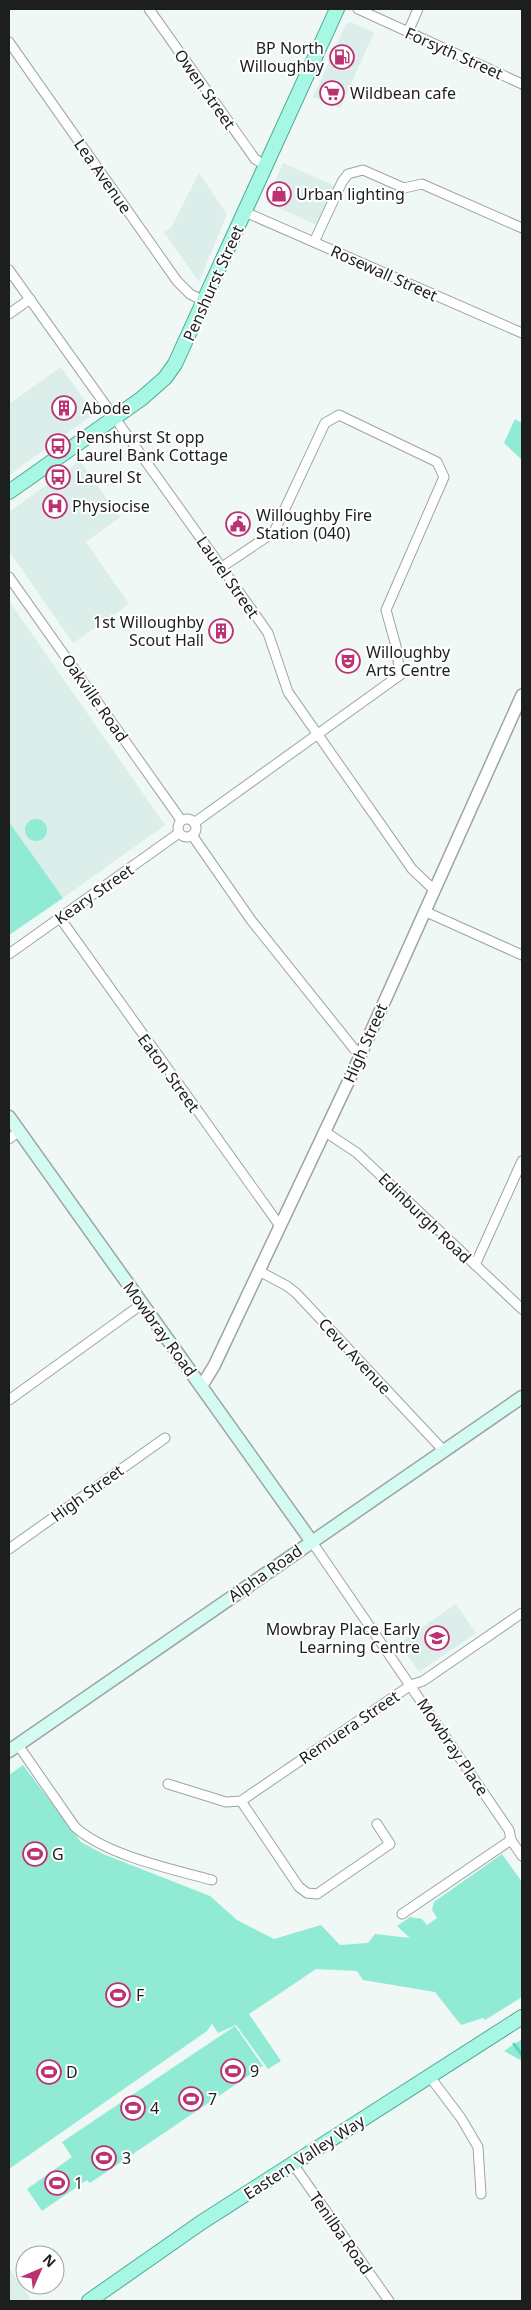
<svg xmlns="http://www.w3.org/2000/svg" width="531" height="2310" font-family="'Noto Sans',sans-serif">
	<style>
		.built { fill: #dceee9 }
		.green { fill: #91ead3 }
		.lines { fill: none; stroke-linecap: round; stroke-linejoin: round }
		.stream { stroke: #53dbbe; stroke-width: 3 }
		.minor-casing { stroke: #9ca5a2; stroke-width: 11 }
		.tertiary-casing { stroke: #9ca5a2; stroke-width: 14 }
		.secondary-casing { stroke: #9ca5a2; stroke-width: 15 }
		.primary-casing { stroke: #51a894; stroke-width: 16 }
		.minor { stroke: #fff; stroke-width: 9 }
		.tertiary { stroke: #fff; stroke-width: 11 }
		.secondary { stroke: #d3fbf2; stroke-width: 12 }
		.primary { stroke: #a7f7e5; stroke-width: 14 }
		.labels { text-anchor: middle; dominant-baseline: central; stroke-width: 4; stroke-linejoin: round; paint-order: stroke }
		.poi-label { font-size: 16px; fill: #1c1f1e; stroke: #fff; text-anchor: start }
		.street-label { font-size: 16px; fill: #1c1f1e; stroke: #fff }
	</style>
	<rect width="100%" height="100%" fill="#eff8f5"/>
	<g class="built">
		<path d="M351,22L374,33L340,108L313,97L346,24Z"/>
		<path d="M283,163L335,186L316,225L266,202Z"/>
		<path d="M199,173L227,214L199,282L164,232L171,228Z"/>
		<path d="M61,367L94,414L9,475V404Z"/>
		<path d="M80,461L120,517L86,542L129,604L73,643L9,551V512Z"/>
		<path d="M9,601L165,825L63,898L9,822Z"/>
		<path d="M456,1604L476,1633L419,1672L399,1643Z"/>
		<path d="M9,2268L32,2301H9Z"/>
	</g>
	<g class="green">
		<path d="M515,419L522,423V460L504,443Z"/>
		<circle cx="36" cy="830" r="11"/>
		<path d="M9,822L63,898L9,935Z"/>
		<path d="M23,1765L81,1842L103,1854L210,1896L237,1920L274,1939L321,1925L340,1945L368,1943L375,1934L410,1938L397,1926L410,1917L422,1919L427,1925L437,1918L432,1910L434,1902L502,1854L522,1882V1997L485,2020L483,2018L461,2025L435,1992L363,1980L357,1971L316,1969L249,2014L281,2061L268,2069L236,2025L218,2033L212,2024L207,2031L9,2169V1775Z"/>
		<path d="M235,2026L263,2066L90,2183L87,2180L42,2211L27,2189L72,2157L62,2142Z"/>
		<path d="M522,2039V2061L504,2051Z"/>
	</g>
	<g class="lines">
		<path class="stream" d="M514,2044L522,2055"/>
		<g class="minor-casing">
			<g id="minor">
				<path d="M149,9L255,159L265,165"/>
				<path d="M358,9L522,84"/>
				<path d="M408,32L418,9"/>
				<path d="M9,42L177,281L190,294L204,301"/>
				<path d="M245,212L522,333"/>
				<path d="M314,242L342,182L348,174L363,170L404,188L422,184L522,228"/>
				<path d="M9,270L252,610L268,633L288,692L412,869L434,890"/>
				<path d="M9,314L30,299"/>
				<path d="M9,577L181,820"/>
				<circle cx="187" cy="828" r="9"/>
				<path d="M194,823L400,675L396,646L386,610L444,477L437,462L339,415L325,423L274,532L222,567"/>
				<path d="M192,835L251,920L359,1055"/>
				<path d="M424,911L522,955"/>
				<path d="M60,918L280,1226"/>
				<path d="M9,954L179,833"/>
				<path d="M324,1131L357,1153L522,1309"/>
				<path d="M9,1139L19,1131"/>
				<path d="M475,1265L522,1161"/>
				<path d="M259,1271L287,1286L296,1293L444,1451"/>
				<path d="M9,1400L142,1304"/>
				<path d="M312,1542L509,1830L511,1840L522,1856"/>
				<path d="M9,1549L165,1438"/>
				<path d="M18,1745L75,1827C106,1855 171,1869 212,1880"/>
				<path d="M168,1784L226,1802L241,1801L411,1685L423,1681L522,1613"/>
				<path d="M241,1801L299,1887L307,1893L317,1894L390,1844L377,1824"/>
				<path d="M402,1914L511,1840"/>
				<path d="M430,2077L461,2118L478,2147L481,2194"/>
				<path d="M293,2164L389,2301"/>
			</g>
		</g>
		<g class="tertiary-casing">
			<path id="tertiary" d="M201,1387L214,1366L351,1076L522,695"/>
		</g>
		<g class="secondary-casing">
			<g id="secondary">
				<path d="M9,1117L312,1542"/>
				<path d="M9,1751L522,1397"/>
			</g>
		</g>
		<g class="primary-casing">
			<g id="primary">
				<path d="M9,492L141,399L165,378L175,364L337,9"/>
				<path d="M89,2301L202,2222L522,2017"/>
			</g>
		</g>
		<use href="#minor" class="minor"/>
		<use href="#tertiary" class="tertiary"/>
		<use href="#secondary" class="secondary"/>
		<use href="#primary" class="primary"/>
	</g>
	<defs>
		<g id="fuel-ring" transform="scale(1.25)"><circle r="9.5" fill="#fff" stroke="#ba3272" stroke-width="1.5"/><path d="M-5.5-6h7V0h2V4h1.3V-2.5L3-4.5l.8-.8L6-3V5H2.5V1h-1V6h-7ZM-4.2-4.7v3.2H.2V-4.7Z" fill="#ba3272"/></g>
		<g id="supermarket-ring" transform="scale(1.25)"><circle r="9.5" fill="#fff" stroke="#ba3272" stroke-width="1.5"/><path d="M-6-5.5h2.5l.6 2H6L4.5 2H-2.5L-4.4-4H-6ZM-1.5 3.2a1.3 1.3 0 1 0 .1 0ZM3 3.2a1.3 1.3 0 1 0 .1 0Z" fill="#ba3272"/></g>
		<g id="shop-ring" transform="scale(1.25)"><circle r="9.5" fill="#fff" stroke="#ba3272" stroke-width="1.5"/><path d="M-5-2.5h2.3a2.7 3.5 0 0 1 5.4 0H5L5.5 6h-11ZM-1.5-2.5h3a1.5 2.3 0 0 0-3 0Z" fill="#ba3272"/></g>
		<g id="building-ring" transform="scale(1.25)"><circle r="9.5" fill="#fff" stroke="#ba3272" stroke-width="1.5"/><path d="M-4-6H4V6H1V3H-1V6H-4ZM-2.5-4.3h1.7v1.8h-1.7ZM.8-4.3h1.7v1.8H.8ZM-2.5-1h1.7V.8h-1.7ZM.8-1h1.7V.8H.8Z" fill="#ba3272"/></g>
		<g id="bus-ring" transform="scale(1.25)"><circle r="9.5" fill="#fff" stroke="#ba3272" stroke-width="1.5"/><path d="M-5-6H5V4H4V6H2V4H-2V6H-4V4H-5ZM-3.5-4V0h7V-4ZM-3.5 1.2v1.5H-2V1.2ZM2 1.2v1.5H3.5V1.2Z" fill="#ba3272"/></g>
		<g id="hospital-ring" transform="scale(1.25)"><circle r="9.5" fill="#fff" stroke="#ba3272" stroke-width="1.5"/><path d="M-5-5h3v3.5h4V-5h3V5h-3V1.5h-4V5h-3Z" fill="#ba3272"/></g>
		<g id="civic-ring" transform="scale(1.25)"><circle r="9.5" fill="#fff" stroke="#ba3272" stroke-width="1.5"/><path d="M-.6-6.5H3V-4.5H.6V-3L4-1V1h2V6H-6V1h2V-1L-.6-3ZM-1.2 2.5V6h2.4V2.5Z" fill="#ba3272"/></g>
		<g id="theatre-ring" transform="scale(1.25)"><circle r="9.5" fill="#fff" stroke="#ba3272" stroke-width="1.5"/><path d="M-5-5.5Q0-4 5-5.5V0Q5 5 0 6Q-5 5-5 0ZM-3.3-2.5H-1v1.5H-3.3ZM1-2.5H3.3v1.5H1ZM-2.8 1Q0 5.5 2.8 1Z" fill="#ba3272"/></g>
		<g id="school-ring" transform="scale(1.25)"><circle r="9.5" fill="#fff" stroke="#ba3272" stroke-width="1.5"/><path d="M0-5L7-2L0 1L-7-2ZM-4 1L0 2.5L4 1V4Q0 6-4 4Z" fill="#ba3272"/></g>
		<g id="stadium-ring" transform="scale(1.25)"><circle r="9.5" fill="#fff" stroke="#ba3272" stroke-width="1.5"/><path d="M0-5a6.5 5 0 1 0 0 10a6.5 5 0 1 0 0-10ZM-3.5-1.8h7v3.6h-7Z" fill="#ba3272"/></g>
	</defs>
	<g fill-rule="evenodd">
		<use href="#fuel-ring" x="342" y="57"/>
		<use href="#supermarket-ring" x="332" y="93"/>
		<use href="#shop-ring" x="279" y="194"/>
		<use href="#building-ring" x="64" y="408"/>
		<use href="#bus-ring" x="58" y="446"/>
		<use href="#bus-ring" x="58" y="477"/>
		<use href="#hospital-ring" x="55" y="506"/>
		<use href="#civic-ring" x="238" y="524"/>
		<use href="#building-ring" x="221" y="631"/>
		<use href="#theatre-ring" x="348" y="661"/>
		<use href="#school-ring" x="437" y="1638"/>
		<use href="#stadium-ring" x="35" y="1854"/>
		<use href="#stadium-ring" x="118" y="1995"/>
		<use href="#stadium-ring" x="233" y="2071"/>
		<use href="#stadium-ring" x="49" y="2072"/>
		<use href="#stadium-ring" x="191" y="2099"/>
		<use href="#stadium-ring" x="133" y="2108"/>
		<use href="#stadium-ring" x="104" y="2158"/>
		<use href="#stadium-ring" x="57" y="2183"/>
	</g>
	<g class="labels">
		<g class="poi-label">
			<text x="324" y="48" text-anchor="end">BP North<tspan x="324" dy="18">Willoughby</tspan></text>
			<text x="350" y="93">Wildbean cafe</text>
			<text x="296" y="194">Urban lighting</text>
			<text x="82" y="408">Abode</text>
			<text x="76" y="437">Penshurst St opp<tspan x="76" dy="18">Laurel Bank Cottage</tspan></text>
			<text x="76" y="477">Laurel St</text>
			<text x="72" y="506">Physiocise</text>
			<text x="256" y="515">Willoughby Fire<tspan x="256" dy="18">Station (040)</tspan></text>
			<text x="204" y="622" text-anchor="end">1st Willoughby<tspan x="204" dy="18">Scout Hall</tspan></text>
			<text x="366" y="652">Willoughby<tspan x="366" dy="18">Arts Centre</tspan></text>
			<text x="420" y="1629" text-anchor="end">Mowbray Place Early<tspan x="420" dy="18">Learning Centre</tspan></text>
			<text x="52" y="1854">G</text>
			<text x="136" y="1995">F</text>
			<text x="250" y="2071">9</text>
			<text x="66" y="2072">D</text>
			<text x="208" y="2099">7</text>
			<text x="150" y="2108">4</text>
			<text x="122" y="2158">3</text>
			<text x="74" y="2183">1</text>
		</g>
		<g class="street-label">
			<text transform="translate(454 53) rotate(24)">Forsyth Street</text>
			<text transform="translate(205 89) rotate(55)">Owen Street</text>
			<text transform="translate(103 176) rotate(55)">Lea Avenue</text>
			<text transform="translate(384 273) rotate(24)">Rosewall Street</text>
			<text transform="translate(213 283) rotate(-66)">Penshurst Street</text>
			<text transform="translate(228 577) rotate(55)">Laurel Street</text>
			<text transform="translate(95 698) rotate(55)">Oakville Road</text>
			<text transform="translate(94 894) rotate(-35)">Keary Street</text>
			<text transform="translate(365 1043) rotate(-66)">High Street</text>
			<text transform="translate(169 1073) rotate(54)">Eaton Street</text>
			<text transform="translate(425 1218) rotate(44)">Edinburgh Road</text>
			<text transform="translate(160 1329) rotate(54)">Mowbray Road</text>
			<text transform="translate(355 1356) rotate(47)">Cevu Avenue</text>
			<text transform="translate(87 1493) rotate(-36)">High Street</text>
			<text transform="translate(265 1573) rotate(-35)">Alpha Road</text>
			<text transform="translate(349 1727) rotate(-34)">Remuera Street</text>
			<text transform="translate(453 1747) rotate(56)">Mowbray Place</text>
			<text transform="translate(304 2157) rotate(-33)">Eastern Valley Way</text>
			<text transform="translate(341 2233) rotate(55)">Tenilba Road</text>
		</g>
	</g>
	<rect width="531" height="2310" fill="none" stroke="#1c1f1e" stroke-width="20"/>
	<g transform="translate(40 2270) rotate(45)"><circle r="24" fill="#ffffff" stroke="#a4a5a5"/>
	<path d="M0-4L9 19L0 12L-9 19Z" fill="#ba3272"/>
	<text y="-8" font-size="14" font-weight="bold" text-anchor="middle" fill="#1c1f1e">N</text>
	</g>
</svg>
